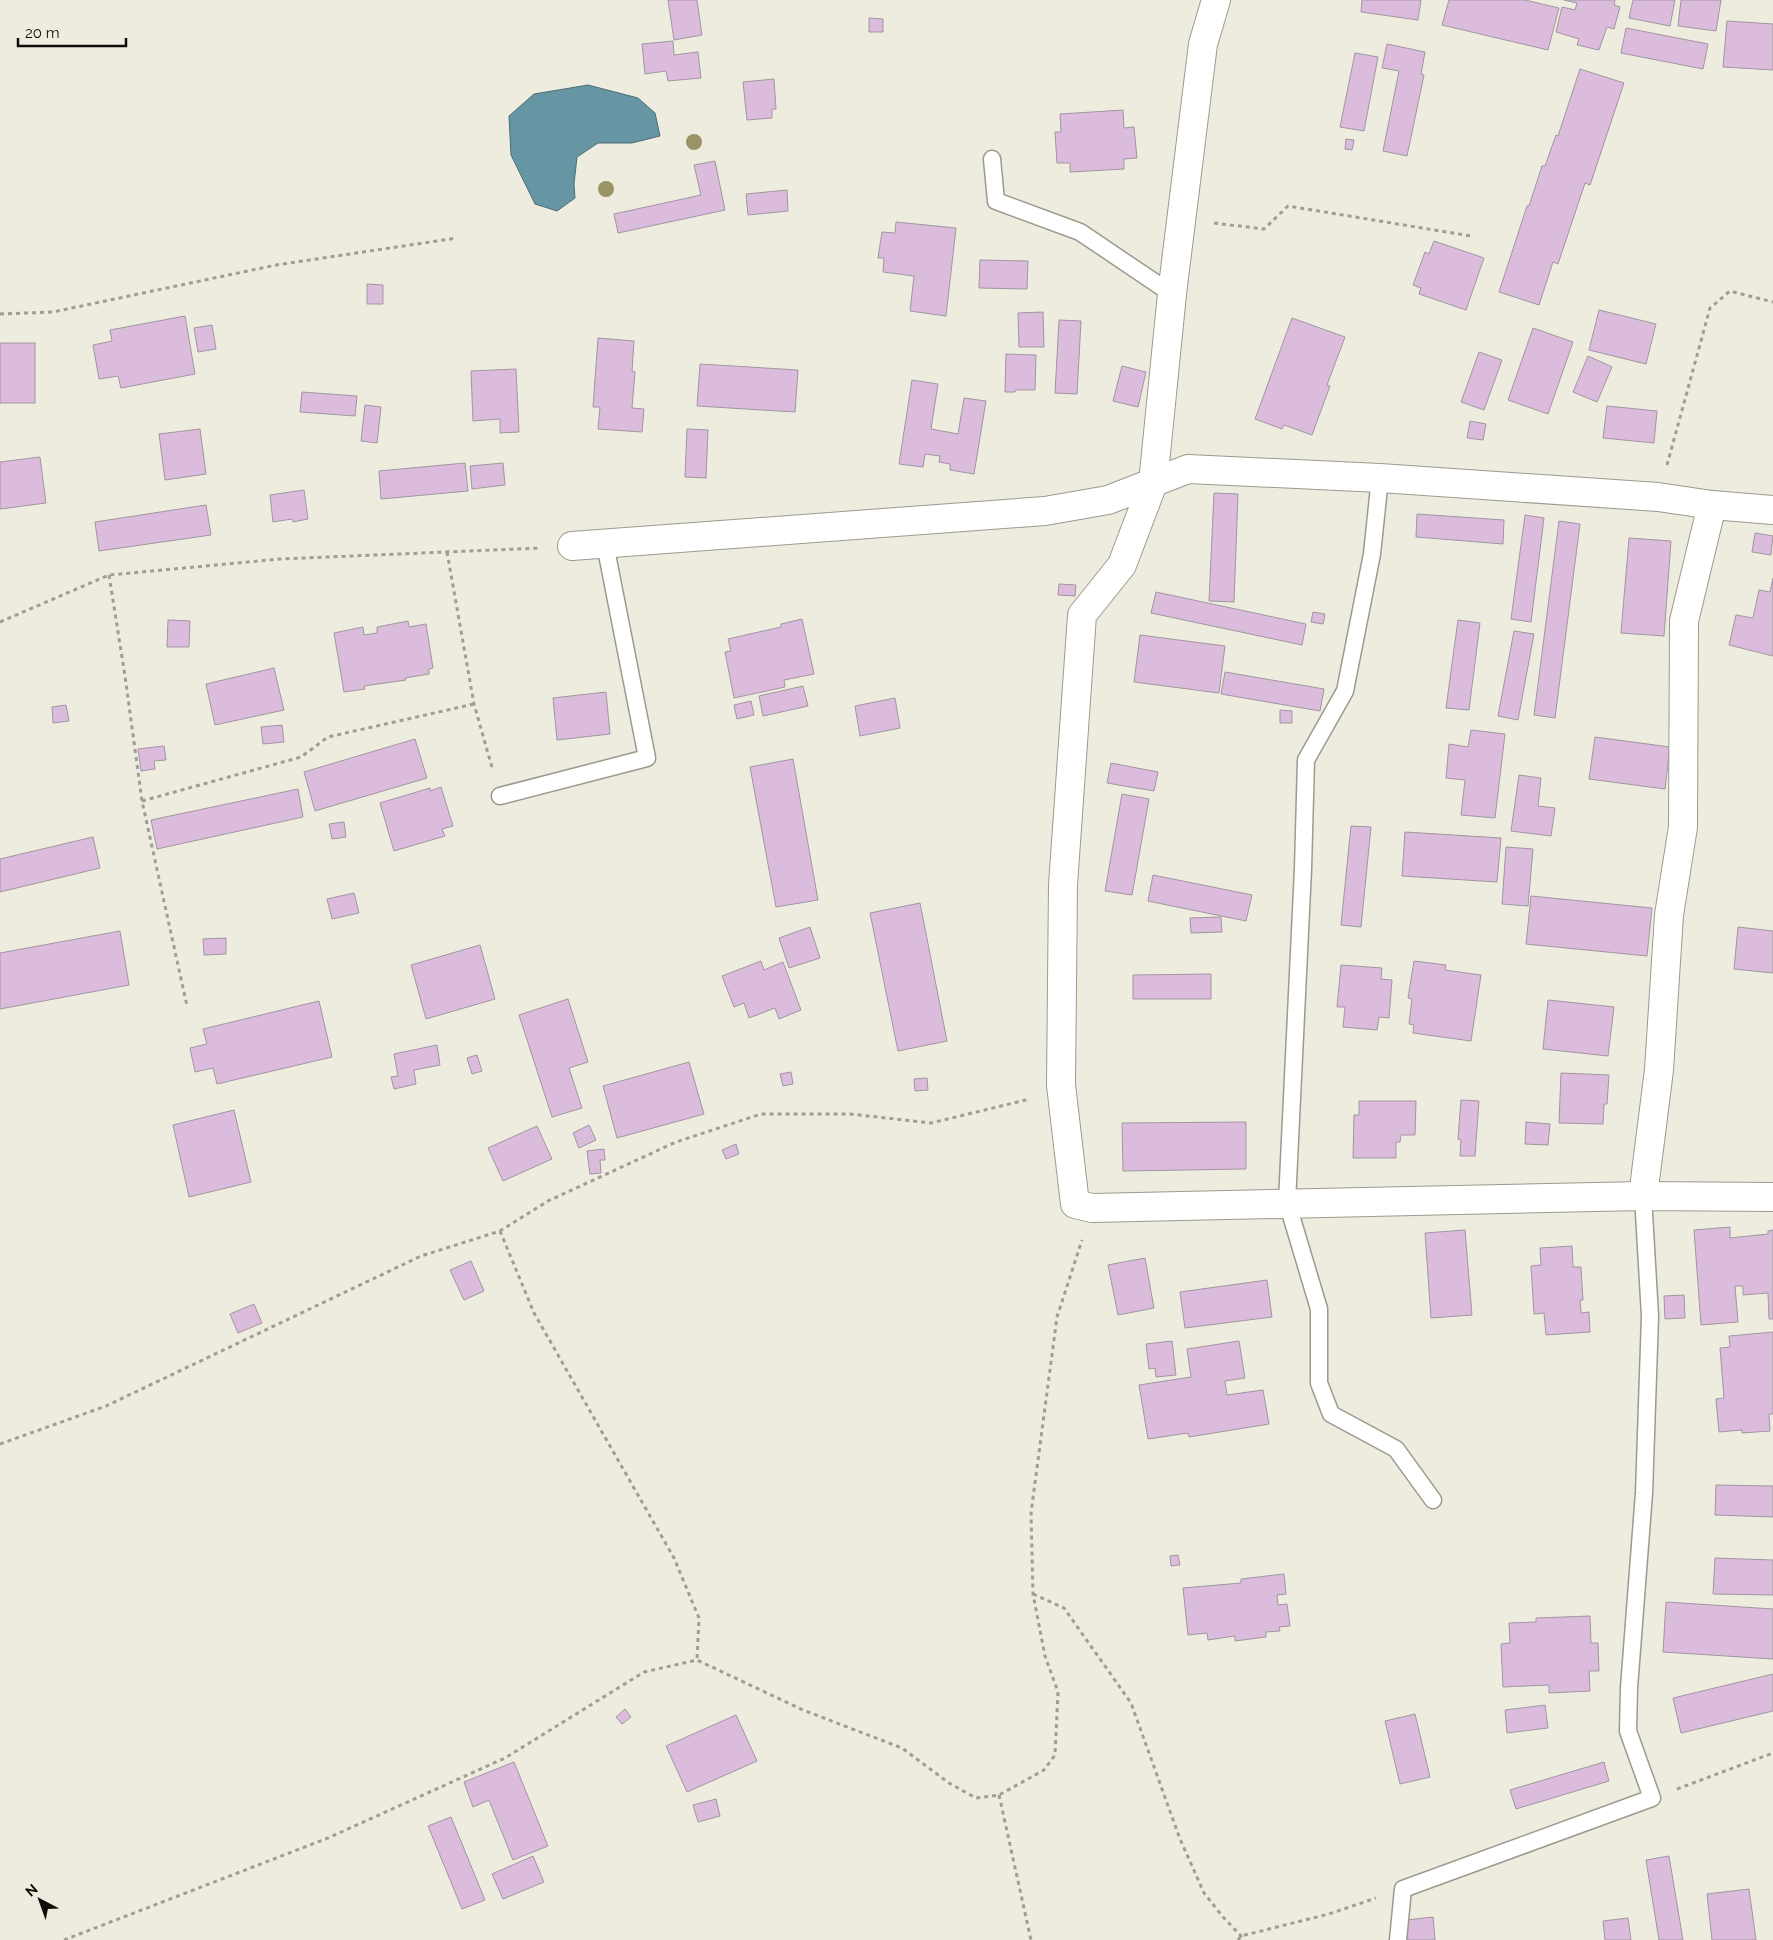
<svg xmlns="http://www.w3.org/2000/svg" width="1773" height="1940" font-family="Raleway,sans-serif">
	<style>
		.water { fill: #6696a3; stroke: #4c6d75 }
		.building { fill: #dcbcdc; stroke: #a096a0 }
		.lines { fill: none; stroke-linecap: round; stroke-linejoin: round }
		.lane-casing { stroke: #9c9a8e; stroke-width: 19 }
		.street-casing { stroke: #9c9a8e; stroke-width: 30 }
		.path { stroke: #9f9e94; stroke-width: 3; stroke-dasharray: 4 4; stroke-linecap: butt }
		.lane { stroke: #fff; stroke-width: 16 }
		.street { stroke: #fff; stroke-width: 28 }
		.tree { fill: #9a9365 }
	</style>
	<rect width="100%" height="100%" fill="#eeecdf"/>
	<path class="water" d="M588,85L638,98L655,113L660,136L632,143H598L577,157L574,184L575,198L557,211L535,204L511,155L509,116L534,94Z"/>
	<g class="building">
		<path d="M668,0H697L702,35L674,40Z"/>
		<path d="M1362,0H1421L1418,20L1361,12Z"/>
		<path d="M1449,0H1525L1559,8L1548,50L1442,25Z"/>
		<path d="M1564,0H1615L1614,5L1620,7L1614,29L1607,27L1599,50L1577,45L1579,39L1556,32L1562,7L1575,10L1577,3Z"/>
		<path d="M1633,0H1675L1670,26L1629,18Z"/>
		<path d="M1681,0H1721L1716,31L1678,26Z"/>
		<path d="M869,18L883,19V32H869Z"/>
		<path d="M1727,21L1773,24V70L1723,67Z"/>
		<path d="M1626,28L1708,44L1703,69L1621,53Z"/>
		<path d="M673,41L674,55L698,52L701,78L668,81L666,71L645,74L642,44Z"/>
		<path d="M1387,44L1425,52L1421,74L1424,75L1407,156L1383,151L1399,71L1382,68Z"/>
		<path d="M1355,53L1378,57L1364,131L1340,127Z"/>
		<path d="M1580,69L1624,83L1590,185L1585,183L1558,264L1553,262L1539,305L1499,292L1527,206H1529L1542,166H1545L1556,135L1558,136Z"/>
		<path d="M774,79L776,109H772V118L747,120L743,82Z"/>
		<path d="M1123,110L1124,128L1134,127L1137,158L1124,159V169L1070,172V163H1057L1055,132H1061L1060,114Z"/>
		<path d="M1346,139L1354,140L1352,150L1345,149Z"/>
		<path d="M715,161L725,210L618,233L614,214L701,195L694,165Z"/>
		<path d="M787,190L788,211L748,215L746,194Z"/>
		<path d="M896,222L956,228L946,316L910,311L914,276L883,272L884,258H878L882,232L895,233Z"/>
		<path d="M1434,241L1484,258L1466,310L1419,294L1421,288L1413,285L1425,252L1429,254Z"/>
		<path d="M980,260L1028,261L1027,289L979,288Z"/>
		<path d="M367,284L383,285V304H367Z"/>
		<path d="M1599,310L1656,324L1646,364L1589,350Z"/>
		<path d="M1043,312L1044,347H1019L1018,313Z"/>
		<path d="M185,316L195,374L121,388L118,376L99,379L93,345L112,341L110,330Z"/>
		<path d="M1292,318L1345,337L1327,385L1330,386L1312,435L1284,425L1282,429L1255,419Z"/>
		<path d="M1059,320L1081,321L1077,394L1055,393Z"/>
		<path d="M212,325L216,349L198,352L194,328Z"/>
		<path d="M1533,328L1573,342L1548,414L1508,400Z"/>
		<path d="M598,338L634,341L632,371L635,372L632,408L644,409L642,432L598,429L600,407H593Z"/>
		<rect x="0" y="343" width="35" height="60"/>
		<path d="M1479,352L1502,360L1484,410L1461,402Z"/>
		<path d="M1006,354L1036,355L1035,390H1016L1015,392H1005Z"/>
		<path d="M1588,356L1612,367L1597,402L1573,392Z"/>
		<path d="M700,364L798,370L795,412L697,406Z"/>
		<path d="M1122,366L1146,372L1138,407L1113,401Z"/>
		<path d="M516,369L519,432L500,433V419L473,421L471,371Z"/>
		<path d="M912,380L938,384L931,429L958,434L964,398L986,401L974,474L950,470V464L939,462L940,456L925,454L923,467L899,464Z"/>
		<path d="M302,392L357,396L355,416L300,412Z"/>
		<path d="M365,405L381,407L377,443L361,441Z"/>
		<path d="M1607,406L1657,411L1654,443L1603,438Z"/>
		<path d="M1470,421L1486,424L1483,440L1467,438Z"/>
		<path d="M200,429L206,474L165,480L159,434Z"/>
		<path d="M687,429L708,430L706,478L685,477Z"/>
		<path d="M40,457L46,503L0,509V462Z"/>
		<path d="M465,463L468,491L381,499L379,471Z"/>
		<path d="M503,463L505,485L472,489L470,466Z"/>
		<path d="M304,490L308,519L293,522L292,519L273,522L270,495Z"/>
		<path d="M1214,493L1238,494L1234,602L1209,601Z"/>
		<path d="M206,505L211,535L99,551L95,522Z"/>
		<path d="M1417,514L1504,520L1503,544L1416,537Z"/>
		<path d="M1525,515L1544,518L1531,622L1511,619Z"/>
		<path d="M1559,521L1580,524L1555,718L1534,715Z"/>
		<path d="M1755,533L1773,536L1771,555L1752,552Z"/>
		<path d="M1629,538L1671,541L1664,636L1621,633Z"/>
		<path d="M1773,578V656L1729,645L1736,615L1753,618L1759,590L1770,592Z"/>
		<path d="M1059,584L1076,585L1075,596L1058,595Z"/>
		<path d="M1156,592L1306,624L1302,645L1151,613Z"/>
		<path d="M1313,612L1325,614L1323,624L1311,622Z"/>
		<path d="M802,619L814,674L784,680L785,687L734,698L725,652L731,651L728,639L781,627V624Z"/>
		<path d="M168,620L190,621L189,647H167Z"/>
		<path d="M1458,620L1480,623L1469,710L1446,708Z"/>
		<path d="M408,621L409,627L426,624L433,668L429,669V674L405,678L406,680L364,686L365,689L344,692L334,633L363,627L364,635L377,633V627Z"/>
		<path d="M1514,631L1534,634L1518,720L1498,716Z"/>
		<path d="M1140,635L1225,646L1219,693L1134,682Z"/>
		<path d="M274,668L284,710L215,725L206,684Z"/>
		<path d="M1225,672L1324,689L1320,711L1221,694Z"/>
		<path d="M803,686L808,706L763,716L759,696Z"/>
		<path d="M606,692L610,734L557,740L553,698Z"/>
		<path d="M895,698L900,728L860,736L855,706Z"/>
		<path d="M751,701L754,715L737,719L734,705Z"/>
		<path d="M66,705L69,721L53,723L52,707Z"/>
		<path d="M1280,710L1292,711V723H1280Z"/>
		<path d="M282,725L284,742L263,744L261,727Z"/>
		<path d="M1471,730L1505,734L1495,818L1461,815L1465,780L1446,778L1449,744L1468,747Z"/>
		<path d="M1595,737L1670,747L1665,789L1589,779Z"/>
		<path d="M415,739L427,778L315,811L304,772Z"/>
		<path d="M164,746L166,760L154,761L155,769L141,771L138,749Z"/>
		<path d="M793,759L818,900L776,907L750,767Z"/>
		<path d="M1111,763L1158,772L1154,791L1107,783Z"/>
		<path d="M1519,775L1541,778L1538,806L1555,808L1551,836L1511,831Z"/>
		<path d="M441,787L453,826L442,829L445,836L394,851L380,803L430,788V791Z"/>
		<path d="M298,789L303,817L157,849L151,820Z"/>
		<path d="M1122,794L1149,799L1132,895L1105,891Z"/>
		<path d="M344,822L346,837L332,839L329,824Z"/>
		<path d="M1351,826L1371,827L1361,927L1341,925Z"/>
		<path d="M1405,832L1501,838L1497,882L1402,876Z"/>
		<path d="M93,837L100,868L0,892V859Z"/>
		<path d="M1506,847L1533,849L1528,906L1502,904Z"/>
		<path d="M1153,875L1252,895L1246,921L1148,901Z"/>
		<path d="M354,893L359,913L332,919L327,899Z"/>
		<path d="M1531,896L1652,908L1647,956L1526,944Z"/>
		<path d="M920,903L947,1041L898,1051L870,913Z"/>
		<path d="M1221,917L1222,932L1191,933L1190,918Z"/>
		<path d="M810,927L820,958L789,968L779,938Z"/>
		<path d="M1738,927L1773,931V973L1734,969Z"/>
		<path d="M120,931L129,985L0,1009V953Z"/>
		<path d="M226,938V954L204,955L203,939Z"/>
		<path d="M480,945L495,999L426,1019L411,965Z"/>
		<path d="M761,961L764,970L783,962L801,1010L779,1019L775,1008L749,1018L744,1003L734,1007L722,976Z"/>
		<path d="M1414,961L1446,965L1445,970L1481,975L1471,1041L1413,1033L1414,1025L1409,1024L1412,999L1408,998Z"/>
		<path d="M1341,965L1382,968L1381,979L1392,980L1389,1018L1379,1017L1377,1030L1343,1027L1345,1007H1337Z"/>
		<path d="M1211,974V999H1133V975Z"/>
		<path d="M568,999L588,1062L569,1068L582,1108L552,1117L519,1015Z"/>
		<path d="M1548,1000L1614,1007L1608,1056L1543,1049Z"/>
		<path d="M319,1001L332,1057L217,1084L213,1068L195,1072L190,1048L207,1044L203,1029Z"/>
		<path d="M437,1045L440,1065L414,1070L416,1084L394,1089L391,1077L398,1076L394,1054Z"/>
		<path d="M477,1055L482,1071L472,1074L467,1058Z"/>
		<path d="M689,1062L704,1114L617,1138L603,1086Z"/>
		<path d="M791,1072L793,1084L783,1086L780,1074Z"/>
		<path d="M1561,1073L1609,1075L1607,1104H1604L1603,1124L1559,1123Z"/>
		<path d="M927,1078L928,1090L915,1091L914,1079Z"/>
		<path d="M1461,1100L1479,1101L1475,1156H1460L1461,1140L1458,1139Z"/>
		<path d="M1359,1101H1416L1415,1135H1401L1400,1142H1396V1158H1353L1354,1115H1359Z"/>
		<path d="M234,1110L251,1182L189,1197L173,1125Z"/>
		<path d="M1246,1122V1169L1123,1171L1122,1123Z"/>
		<path d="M1526,1122L1550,1124L1548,1145L1525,1144Z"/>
		<path d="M589,1125L596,1140L579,1148L573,1133Z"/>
		<path d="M537,1126L552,1159L503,1181L488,1148Z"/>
		<path d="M736,1144L739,1154L726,1159L722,1150Z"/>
		<path d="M604,1149L605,1160H600L601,1173L590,1174L587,1151Z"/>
		<path d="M1730,1227V1238L1768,1234V1231L1773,1230V1319H1769L1768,1293L1743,1295V1286H1735L1738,1322L1701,1325L1694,1230Z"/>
		<path d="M1465,1230L1472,1315L1431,1318L1425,1233Z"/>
		<path d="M1572,1246L1573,1267H1581L1583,1300H1580L1581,1313L1589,1312L1590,1332L1546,1335L1544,1313L1534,1314L1531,1266L1541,1265L1540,1248Z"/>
		<path d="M1145,1258L1154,1308L1118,1315L1108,1265Z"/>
		<path d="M471,1261L484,1291L464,1300L450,1270Z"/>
		<path d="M1267,1280L1272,1317L1185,1328L1180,1292Z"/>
		<path d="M1684,1295L1685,1318L1665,1319L1664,1296Z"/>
		<path d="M254,1304L262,1323L238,1333L230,1314Z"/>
		<path d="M1773,1332V1414H1769L1770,1431L1742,1433V1430L1719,1432L1716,1399L1724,1398L1720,1348L1730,1347L1729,1336Z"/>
		<path d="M1172,1341L1176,1375L1156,1377L1155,1368L1149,1369L1146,1344Z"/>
		<path d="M1239,1341L1245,1378L1225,1381L1227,1395L1263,1390L1269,1424L1189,1437L1188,1433L1148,1439L1139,1385L1191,1377L1187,1349Z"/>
		<path d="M1716,1485L1773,1486V1517L1715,1515Z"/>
		<path d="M1178,1555L1180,1565L1171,1566L1170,1556Z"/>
		<path d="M1715,1558L1773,1560V1595L1713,1594Z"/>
		<path d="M1284,1574L1286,1594L1277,1595L1278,1605L1287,1604L1290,1626L1279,1627L1280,1631L1266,1632V1637L1235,1641V1636L1208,1640L1207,1633L1188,1635L1183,1588L1241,1583V1579Z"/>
		<path d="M1666,1602L1773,1609V1659L1663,1652Z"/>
		<path d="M1590,1616L1591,1643H1598L1599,1671H1589L1590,1691L1549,1693V1685L1503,1687L1501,1644L1510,1643L1509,1623L1536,1622V1618Z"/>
		<path d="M1773,1674V1711L1681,1733L1673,1698Z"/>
		<path d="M1545,1705L1548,1728L1507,1733L1505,1710Z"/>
		<path d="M625,1709L631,1717L622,1724L616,1717Z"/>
		<path d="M1415,1714L1430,1777L1400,1784L1385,1721Z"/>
		<path d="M736,1715L757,1761L687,1792L666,1746Z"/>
		<path d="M514,1762L548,1846L513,1860L489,1800L473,1807L464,1782Z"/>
		<path d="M1604,1762L1609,1781L1516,1809L1510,1790Z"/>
		<path d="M716,1799L720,1816L698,1822L693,1805Z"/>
		<path d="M451,1817L485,1900L462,1909L428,1826Z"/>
		<path d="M533,1856L544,1882L503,1899L492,1874Z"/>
		<path d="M1669,1856L1683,1940H1659L1646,1860Z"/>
		<path d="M1749,1889L1756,1940H1712L1707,1894Z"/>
		<path d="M1433,1917L1435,1940H1408L1406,1920Z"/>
		<path d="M1628,1918L1631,1940H1605L1603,1921Z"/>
	</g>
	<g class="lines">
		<g class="lane-casing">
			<g id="lane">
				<path d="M992,159L996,201L1080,232L1172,294"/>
				<path d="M1380,478L1372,554L1345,691L1306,760L1303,869L1287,1202L1319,1309V1383L1331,1414L1396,1449L1433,1500"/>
				<path d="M500,796L647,758L605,544"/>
				<path d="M1398,1940L1403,1889L1652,1798L1628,1731L1629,1688L1644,1493L1650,1316L1643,1196"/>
			</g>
		</g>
		<g class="street-casing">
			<g id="street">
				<path d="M1216,0L1203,44L1172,294L1153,483L1122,565L1082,615L1063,885L1061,1085L1075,1204L1092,1208L1643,1196L1773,1197"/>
				<path d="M572,546L1045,511L1108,500L1188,469L1380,478L1658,497L1712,505L1773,510"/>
				<path d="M1643,1196L1659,1070L1669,915L1683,827L1684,621L1712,505"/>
			</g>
		</g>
		<g class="path">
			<path d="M1214,223L1264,229L1288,206L1471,236"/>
			<path d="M0,314L53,312L276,265L457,238"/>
			<path d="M1667,465L1710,308L1730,291L1773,302"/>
			<path d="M447,552L474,704L493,771"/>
			<path d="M109,575L125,676L142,801L187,1006"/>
			<path d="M0,622L109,575L280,559L541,548"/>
			<path d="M142,801L301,757L328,737L474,704"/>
			<path d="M500,1231L534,1313L674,1558L699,1618L697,1660"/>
			<path d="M0,1444L106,1406L421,1256L500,1231L548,1201L676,1142L761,1114H850L931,1123L1030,1099"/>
			<path d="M1033,1594L1064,1608L1131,1703L1180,1839L1204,1893L1223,1917L1241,1936L1243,1940"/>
			<path d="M1677,1789L1773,1753"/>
			<path d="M999,1795L1031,1940"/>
			<path d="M64,1940L328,1838L505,1758L644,1672L697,1660L803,1710L902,1748L949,1783L976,1798L999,1795L1044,1770L1055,1755L1058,1692L1045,1656L1033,1594L1031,1513L1057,1317L1082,1240"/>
			<path d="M1238,1940L1241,1936L1329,1914L1376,1898"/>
		</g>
		<use href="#lane" class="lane"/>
		<use href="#street" class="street"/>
	</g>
	<g class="tree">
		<circle cx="694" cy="142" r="8"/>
		<circle cx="606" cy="189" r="8"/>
	</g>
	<g transform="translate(40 1900) rotate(319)" stroke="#eeecdf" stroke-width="4" paint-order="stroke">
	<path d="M0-4L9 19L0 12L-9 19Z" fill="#0e0d09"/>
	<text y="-8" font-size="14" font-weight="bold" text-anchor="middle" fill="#0e0d09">N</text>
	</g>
	<path d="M18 38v8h108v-8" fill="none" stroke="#0e0d09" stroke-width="2.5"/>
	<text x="25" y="38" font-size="15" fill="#0e0d09" stroke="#eeecdf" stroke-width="4" paint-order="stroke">20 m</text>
</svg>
